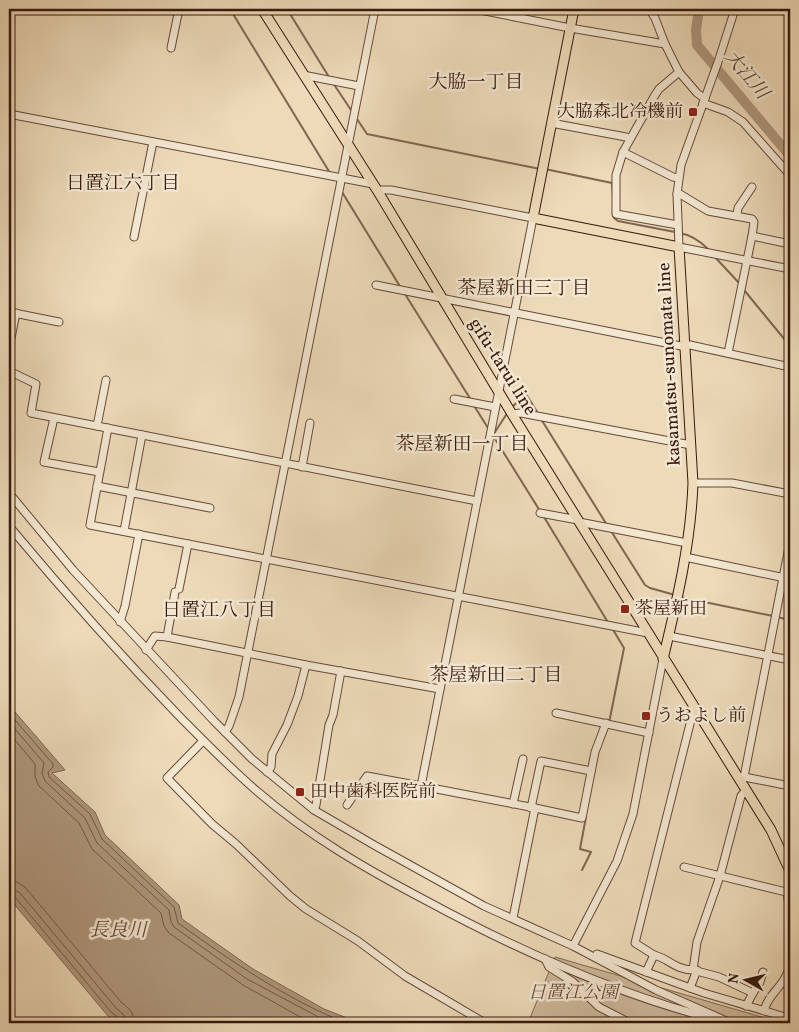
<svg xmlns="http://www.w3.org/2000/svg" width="799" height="1032" font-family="Vollkorn,'Noto Serif JP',serif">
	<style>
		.green { fill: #ceb99c; stroke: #826954 }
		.water { fill: #af987e; stroke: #7f6550 }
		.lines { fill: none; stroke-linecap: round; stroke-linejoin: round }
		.shore { stroke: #735845; stroke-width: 1 }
		.stream { stroke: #7f6550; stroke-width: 2 }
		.river { stroke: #af987e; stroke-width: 10 }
		.minor-tunnel { stroke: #c9b396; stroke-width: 7; stroke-dasharray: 7 3.5; stroke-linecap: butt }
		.minor-casing { stroke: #644937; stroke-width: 9 }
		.major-casing { stroke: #37190c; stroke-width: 11 }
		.minor { stroke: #f3e7d2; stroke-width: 7 }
		.major { stroke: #eddab9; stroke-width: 9 }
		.poi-dot { fill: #8f2418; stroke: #f3e7d2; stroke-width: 2 }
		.labels { text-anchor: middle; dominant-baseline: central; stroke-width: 5; stroke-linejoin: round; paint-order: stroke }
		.poi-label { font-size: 18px; fill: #37190c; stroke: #f3e7d2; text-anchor: start }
		.street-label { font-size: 18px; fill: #37190c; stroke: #f3e7d2 }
		.park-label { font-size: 18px; font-style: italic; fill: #644937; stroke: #f3e7d2 }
		.water-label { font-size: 19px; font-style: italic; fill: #614534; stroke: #f3e7d2 }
		.neighbourhood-label { font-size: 19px; fill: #37190c; stroke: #f3e7d2 }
	</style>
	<rect width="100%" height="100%" fill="#eddab9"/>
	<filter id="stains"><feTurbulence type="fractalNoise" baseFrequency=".004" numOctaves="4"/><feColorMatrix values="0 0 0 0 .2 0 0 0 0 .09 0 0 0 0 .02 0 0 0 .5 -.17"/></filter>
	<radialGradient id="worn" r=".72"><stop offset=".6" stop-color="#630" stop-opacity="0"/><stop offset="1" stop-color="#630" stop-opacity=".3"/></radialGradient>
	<path class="green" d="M555,957L772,1020L771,1023H528Z"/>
	<path class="water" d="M9,705L65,770L52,773L95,812L105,835L179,905L182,919L253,969L324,1009L360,1023H118L108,1016L9,898Z"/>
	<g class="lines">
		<g class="shore">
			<path d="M9,713L53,764V767L48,772L49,777L90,814L102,839L174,907L178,923C231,961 286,999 346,1023"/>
			<path d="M9,722L44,763L42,773L45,781L85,818L97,843L169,910L171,922L174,927L247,979L330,1023"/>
			<path d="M9,733L35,764V777L39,786L79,823L92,849L161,913L164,926L169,933L243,985L311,1023"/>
			<path d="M9,881L17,882L25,887L121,1002C129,1008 134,1013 134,1023"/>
			<path d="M9,889L15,890L20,893L116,1008L124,1015L127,1023"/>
			<path d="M9,895L15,897L111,1012L119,1018L120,1023"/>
		</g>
		<g class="stream">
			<path d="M230,9L330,173"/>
			<path d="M287,9L329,77"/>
			<path d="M333,83L353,113"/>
			<path d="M357,119L367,134L540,169"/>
			<path d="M545,169L612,183L613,195"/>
			<path d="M342,192L401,288"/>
			<path d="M613,214L614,218L618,221L675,232"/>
			<path d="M680,233C691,235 700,241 708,249"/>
			<path d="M714,256L740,284"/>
			<path d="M744,290L790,346"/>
			<path d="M405,294L471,400"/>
			<path d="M473,404L488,428"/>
			<path d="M511,408L526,394L539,415"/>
			<path d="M541,419L607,525"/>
			<path d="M492,434L540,511"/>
			<path d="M493,435L508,412"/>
			<path d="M544,517L609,624"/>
			<path d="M611,531L645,585L650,588L675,595"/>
			<path d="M680,597L773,616"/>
			<path d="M777,617L790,620"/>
			<path d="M609,723L624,648L612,628"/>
			<path d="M582,870L591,852L580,849L586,817"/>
		</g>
		<path class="river" d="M699,9L696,30L697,45L790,156"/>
		<path class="minor-tunnel" d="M782,1016L790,1018"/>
		<g class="minor-casing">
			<g id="minor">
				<path d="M475,9L570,28L665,44"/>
				<path d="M649,9L655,18L665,44L679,72L697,93L705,99"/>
				<path d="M735,9L718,62L681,165L677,194L679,247L790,269"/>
				<path d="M171,48L179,9"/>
				<path d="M9,70L10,66"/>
				<path d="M303,75L359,86"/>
				<path d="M703,103L728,112L743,122L790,175"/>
				<path d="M9,114L373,184"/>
				<path d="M551,123L626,137L630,139"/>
				<path d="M623,152L673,177L678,178"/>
				<path d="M377,190H391L533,218L421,786L535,808L513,918"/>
				<path d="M677,194H680L708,211L752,219L754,222L752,236L790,244"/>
				<path d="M737,216L738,208L752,187"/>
				<path d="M678,225L616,214V175L623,152L655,95L659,89L679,72"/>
				<path d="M134,237L153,142"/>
				<path d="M376,285L681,346L690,345L790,367"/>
				<path d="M9,312L59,322"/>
				<path d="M9,348L16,313"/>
				<path d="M728,353L752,236"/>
				<path d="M9,371L36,384L31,413L477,501"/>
				<path d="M454,399L495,407"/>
				<path d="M512,414L521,413L691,445"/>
				<path d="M54,418L44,462L99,472"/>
				<path d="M97,426L106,380"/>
				<path d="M108,428L90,525L648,633"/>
				<path d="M302,467L310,423"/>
				<path d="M693,483H732L790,494"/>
				<path d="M97,486L210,508"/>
				<path d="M9,493L73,570L214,721L252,759L314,810L374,845L484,906L573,946L656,990L731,1023"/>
				<path d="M540,513L578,520"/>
				<path d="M579,522L687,543"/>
				<path d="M9,526C64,592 121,656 181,718C206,743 231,769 258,792C309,836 366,869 425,900C519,951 618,995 721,1021"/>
				<path d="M124,531L142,435"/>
				<path d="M685,557L790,579"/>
				<path d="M179,589L188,544"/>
				<path d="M120,622L125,606L139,534"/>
				<path d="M669,636L790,660"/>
				<path d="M167,637L175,592"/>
				<path d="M146,650L155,636L167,637L306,665L440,689"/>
				<path d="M556,713L649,733"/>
				<path d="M225,732L229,726L239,697L375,9"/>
				<path d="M201,743L167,778L212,824L236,844L290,896L306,909L358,941L405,976L485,1023"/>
				<path d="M267,772L271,767L272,754L287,725L298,696L306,665"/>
				<path d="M744,777L790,786"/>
				<path d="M740,779L744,777L790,542"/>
				<path d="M513,804L523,759"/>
				<path d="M347,805L367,776L421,786"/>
				<path d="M531,808L541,761L591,771"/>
				<path d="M535,808L582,818L595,752L606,723"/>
				<path d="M314,810L316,805L329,725L333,715L341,671"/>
				<path d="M684,867L790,893"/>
				<path d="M787,892L790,912"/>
				<path d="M573,946L617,861L633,814L663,659"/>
				<path d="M597,954L704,993L782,1016"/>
				<path d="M654,955L635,943L694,708"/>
				<path d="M545,959L549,967L573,982L599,1007L630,1023"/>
				<path d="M693,970L719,977L753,993L746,1006"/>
				<path d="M646,972L654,955C670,959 673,969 693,970L697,942L720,876L741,796L746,790"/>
				<path d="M690,988L697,970"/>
				<path d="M753,993L760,982L763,972"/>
				<path d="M764,1011C769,991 787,986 790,963"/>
			</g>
		</g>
		<g class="major-casing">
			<g id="major">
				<path d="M262,9L377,190L512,414L771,830L790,871"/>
				<path d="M574,9L533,218L679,247L693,483C691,542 677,601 663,659"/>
			</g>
		</g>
		<use href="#minor" class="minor"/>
		<use href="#major" class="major"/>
	</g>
	<g class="poi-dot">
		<rect x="688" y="107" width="10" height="10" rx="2.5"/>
		<rect x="620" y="604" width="10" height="10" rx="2.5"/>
		<rect x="641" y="711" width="10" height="10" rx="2.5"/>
		<rect x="295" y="787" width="10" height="10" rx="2.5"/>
	</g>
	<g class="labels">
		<g class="poi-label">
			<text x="683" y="112" text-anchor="end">大脇森北冷機前</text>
			<text x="635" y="609">茶屋新田</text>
			<text x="656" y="716">うおよし前</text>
			<text x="310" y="792">田中歯科医院前</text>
		</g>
		<g class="street-label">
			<text transform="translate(670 364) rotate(-93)">kasamatsu-sunomata line</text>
			<text transform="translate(502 367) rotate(58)">gifu-tarui line</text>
		</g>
		<g class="park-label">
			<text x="573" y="993">日置江公園</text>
		</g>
		<g class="water-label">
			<text transform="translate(746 75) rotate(50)">大江川</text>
			<text x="118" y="931">長良川</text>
		</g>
		<g class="neighbourhood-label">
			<text x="476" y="83">大脇一丁目</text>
			<text x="123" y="184">日置江六丁目</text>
			<text x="524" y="289">茶屋新田三丁目</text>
			<text x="462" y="445">茶屋新田一丁目</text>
			<text x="219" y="611">日置江八丁目</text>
			<text x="496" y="676">茶屋新田二丁目</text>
		</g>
	</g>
	<rect width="799" height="1032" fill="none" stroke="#eddab9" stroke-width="30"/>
	<rect x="10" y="10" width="779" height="1012" fill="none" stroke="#37190c" stroke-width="2.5"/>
	<rect x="15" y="15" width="769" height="1002" fill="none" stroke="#37190c"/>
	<g transform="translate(746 980) rotate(278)" stroke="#f3e7d2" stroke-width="4" paint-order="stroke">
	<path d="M0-4L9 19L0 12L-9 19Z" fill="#37190c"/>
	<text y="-8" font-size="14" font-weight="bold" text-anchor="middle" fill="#37190c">N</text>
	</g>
	<rect width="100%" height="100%" filter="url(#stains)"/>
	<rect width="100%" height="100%" fill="url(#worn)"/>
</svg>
